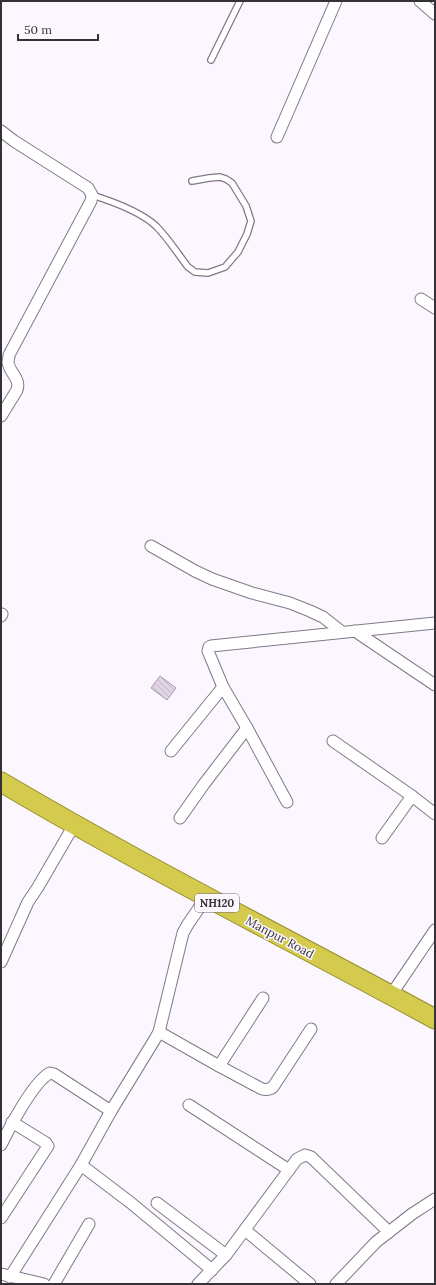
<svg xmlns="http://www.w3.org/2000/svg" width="436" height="1285" font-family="Lora,serif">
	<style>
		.building { fill: url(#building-back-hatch); stroke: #a69bab }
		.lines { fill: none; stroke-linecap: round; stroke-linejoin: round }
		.service-casing { stroke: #827887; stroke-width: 8 }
		.minor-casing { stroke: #827887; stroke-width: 13 }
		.trunk-casing { stroke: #968c29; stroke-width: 21 }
		.service { stroke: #fff; stroke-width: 5.5 }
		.minor { stroke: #fff; stroke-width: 11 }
		.trunk { stroke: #d4ca4e; stroke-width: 19 }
		.labels { text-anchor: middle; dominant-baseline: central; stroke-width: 3; stroke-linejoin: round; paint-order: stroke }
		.shield { fill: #fcf7fe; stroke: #716c73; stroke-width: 1 }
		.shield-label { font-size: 11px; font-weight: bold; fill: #353137 }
		.street-label { font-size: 12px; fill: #353137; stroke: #fcf7fe }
	</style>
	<defs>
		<pattern id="building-back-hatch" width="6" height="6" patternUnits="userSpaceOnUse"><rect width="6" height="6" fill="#dfd3e4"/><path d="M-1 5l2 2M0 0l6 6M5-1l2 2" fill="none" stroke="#c0b6c4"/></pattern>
	</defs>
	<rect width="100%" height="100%" fill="#fcf7fe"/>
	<path class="building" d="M160,676L176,688L167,700L151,688Z"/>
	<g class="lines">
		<g class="service-casing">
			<g id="service">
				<path d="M211,60L240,1"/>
				<path d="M92,195C111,201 141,212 156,226C168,238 178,254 188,267L195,272L208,273L225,267L238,252L247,234L251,221L246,206L232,183L226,179L220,177L209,178L192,181"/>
			</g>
		</g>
		<g class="minor-casing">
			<g id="minor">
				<path d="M420,1L435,14"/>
				<path d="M1,131L14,141L88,188L92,195L91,201L9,355C9,358 8,360 8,362C9,373 21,378 17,390L1,416"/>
				<path d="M277,137L336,1"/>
				<path d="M421,299L435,308"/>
				<path d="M151,546L195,571L212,579L252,593L290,603L310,611L323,617L342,632"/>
				<path d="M1,616L2,614"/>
				<path d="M355,631L435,685"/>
				<path d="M333,741L412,796L435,814"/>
				<path d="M171,751L223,687"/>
				<path d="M287,802L247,728L223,687L208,651L209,647L211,646L435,623"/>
				<path d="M180,818L204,784L247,728"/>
				<path d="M382,838L412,796"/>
				<path d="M1,962L28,902L38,887L74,825"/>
				<path d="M391,995L435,930"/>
				<path d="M159,1032L219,1066L262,1089C266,1090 269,1090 273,1087L311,1029"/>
				<path d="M219,1066L263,998"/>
				<path d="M189,1105L289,1170"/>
				<path d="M1,1145C9,1128 34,1081 50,1073L54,1074L111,1111"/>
				<path d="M81,1165L131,1203L212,1270"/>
				<path d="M157,1203L226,1255"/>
				<path d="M1,1218L48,1146L46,1143L12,1122"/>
				<path d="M245,1230L310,1284"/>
				<path d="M1,1274L44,1284"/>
				<path d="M10,1277L81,1165L111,1111L155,1039L159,1032L183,933L188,924L206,898"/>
				<path d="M54,1284L89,1224"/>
				<path d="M198,1284L226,1255L297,1159L305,1155L311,1157L389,1232"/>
				<path d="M336,1284L376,1242L412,1214L435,1199"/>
			</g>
		</g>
		<g class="trunk-casing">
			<path id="trunk" d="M1,782C143,866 290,940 435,1019"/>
		</g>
		<use href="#service" class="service"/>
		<use href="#minor" class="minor"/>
		<use href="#trunk" class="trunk"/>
	</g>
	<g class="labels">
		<rect class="shield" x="195" y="894" width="44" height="18" rx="3"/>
		<g class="shield-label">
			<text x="217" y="903">NH120</text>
		</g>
		<g class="street-label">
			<text transform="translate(280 937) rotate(28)">Manpur Road</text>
		</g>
	</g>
	<rect width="436" height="1285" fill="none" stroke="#353137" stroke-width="4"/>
	<path d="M18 34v6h80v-6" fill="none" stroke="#353137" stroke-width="2"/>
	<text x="24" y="34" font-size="12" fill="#353137" stroke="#fcf7fe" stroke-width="3" paint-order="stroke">50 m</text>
</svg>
